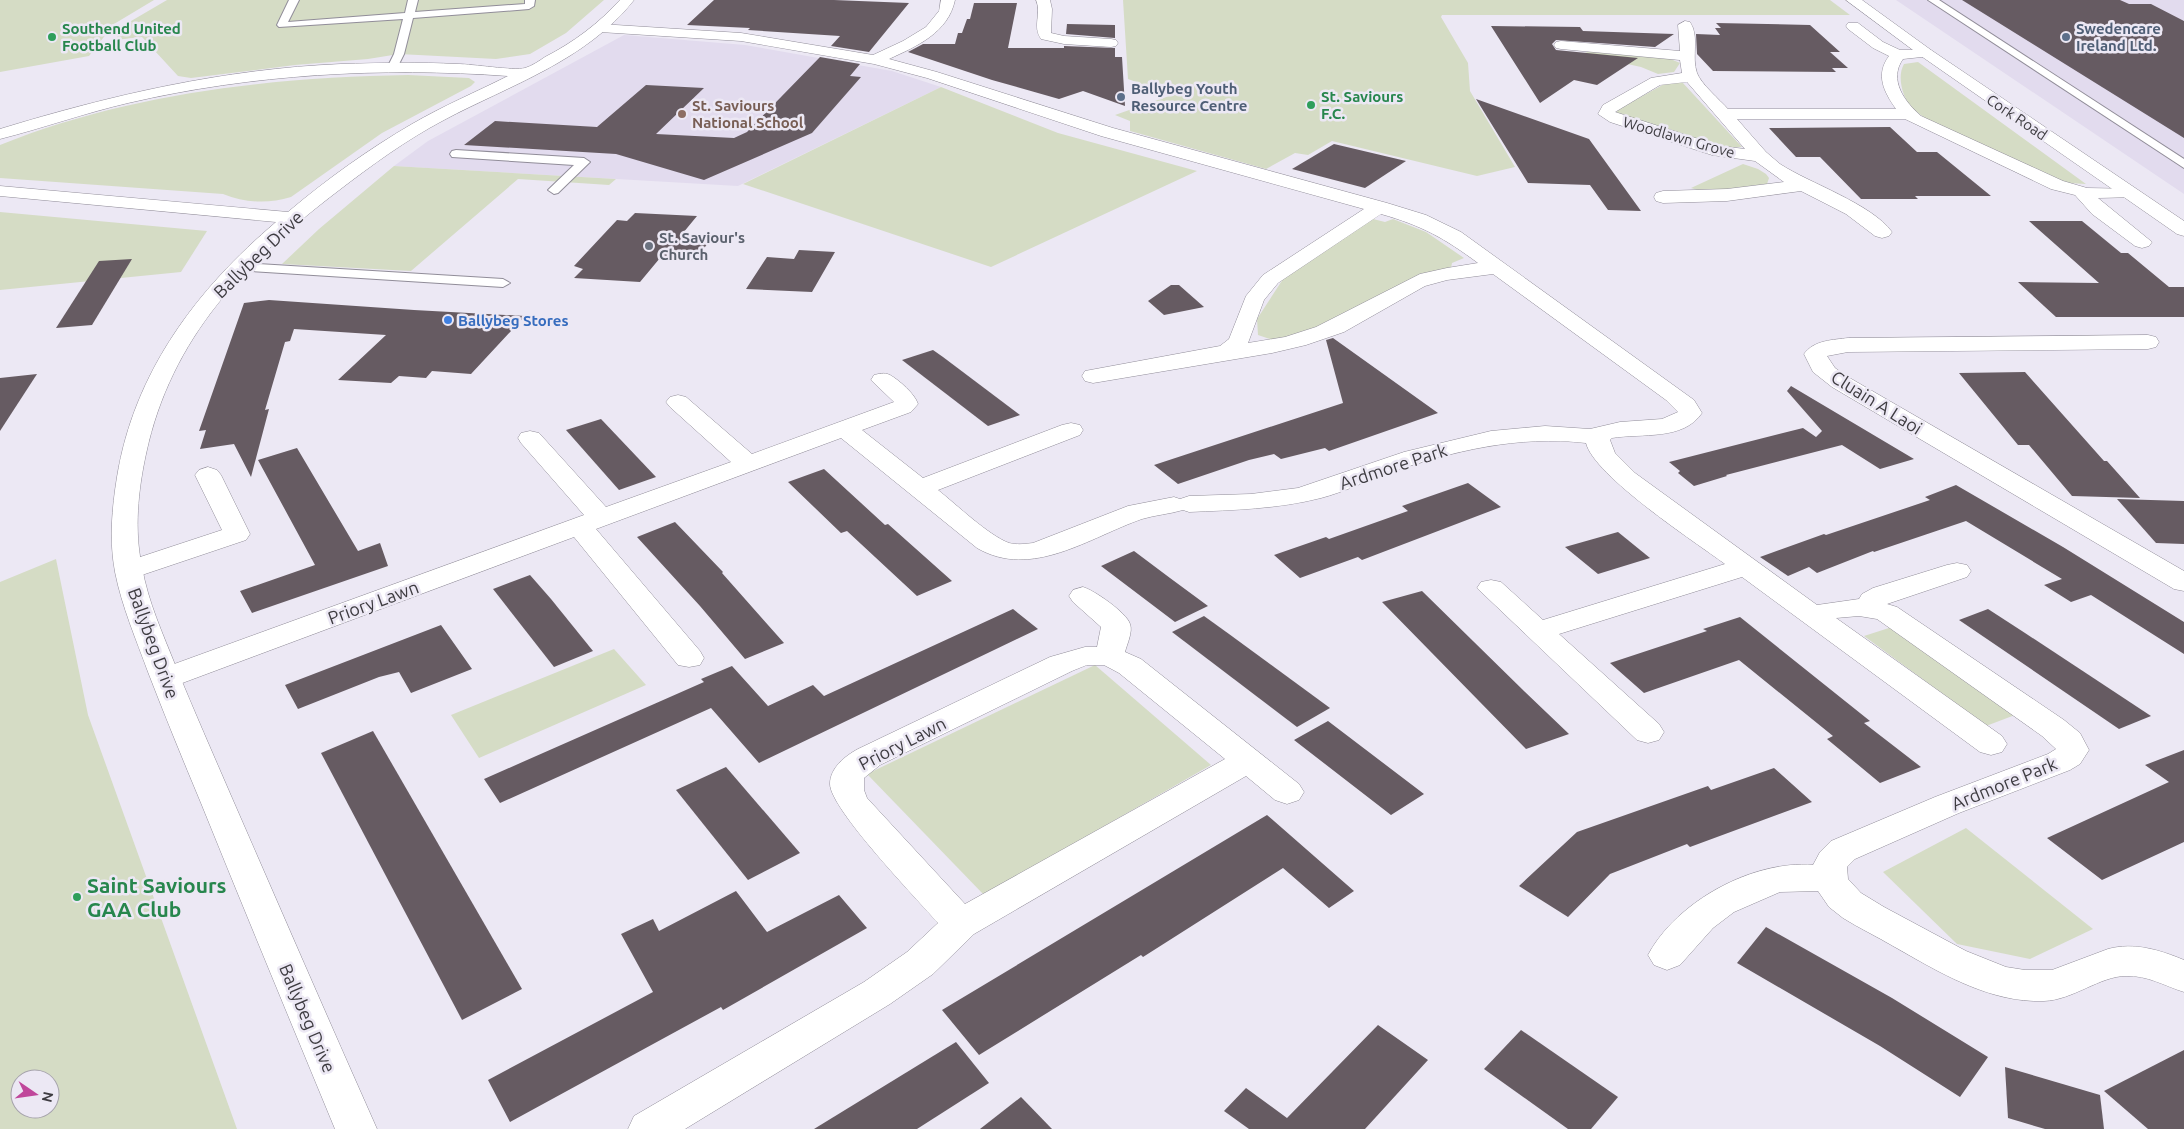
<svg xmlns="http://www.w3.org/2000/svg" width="2184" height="1129" font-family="Ubuntu,sans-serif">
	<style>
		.built { fill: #e2dbee }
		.green { fill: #d5dcc5; fill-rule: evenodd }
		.building { fill: #665b62 }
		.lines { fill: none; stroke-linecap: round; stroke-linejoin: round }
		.service-casing { stroke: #918d99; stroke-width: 2 }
		.minor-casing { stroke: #918d99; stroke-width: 1 }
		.tertiary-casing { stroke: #918d99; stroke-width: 1 }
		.secondary-casing { stroke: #918d99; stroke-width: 1 }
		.service { fill: #fff; fill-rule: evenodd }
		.minor { fill: #fff; fill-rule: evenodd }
		.tertiary { fill: #fff; fill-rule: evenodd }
		.secondary { fill: #fff; fill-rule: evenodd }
		.leisure-dot { fill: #2e9e5b; stroke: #ece8f4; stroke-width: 2 }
		.service-dot { fill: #5c6f8a; stroke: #ece8f4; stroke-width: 2 }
		.education-dot { fill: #8d6e63; stroke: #ece8f4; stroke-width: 2 }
		.worship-dot { fill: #6b7280; stroke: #ece8f4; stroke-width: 2 }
		.shop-dot { fill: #3f7fe0; stroke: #ece8f4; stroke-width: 2 }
		.labels { text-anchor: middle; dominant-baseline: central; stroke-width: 5; stroke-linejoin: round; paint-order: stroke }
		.far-leisure-label { font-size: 15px; font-weight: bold; fill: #27864d; stroke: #ece8f4; text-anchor: start }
		.far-service-label { font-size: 15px; font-weight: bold; fill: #4e5e75; stroke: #ece8f4; text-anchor: start }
		.far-education-label { font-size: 15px; font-weight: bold; fill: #785e54; stroke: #ece8f4; text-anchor: start }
		.far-street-label { font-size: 15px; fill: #3e3c41; stroke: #ece8f4 }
		.far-worship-label { font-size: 15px; font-weight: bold; fill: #5b616d; stroke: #ece8f4; text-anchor: start }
		.far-shop-label { font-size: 15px; font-weight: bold; fill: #366cbe; stroke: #ece8f4; text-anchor: start }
		.street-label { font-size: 18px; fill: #3e3c41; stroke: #ece8f4 }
		.near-leisure-label { font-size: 21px; font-weight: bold; fill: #27864d; stroke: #ece8f4; text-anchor: start }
	</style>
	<rect width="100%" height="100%" fill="#ece8f4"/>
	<g class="built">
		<path d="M1896,0H2184V194Z"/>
		<path d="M624,35L745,45L892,71L941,87L738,186L394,166L428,141Z"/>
	</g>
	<g class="green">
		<path d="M0,0H154L114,24L89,56L0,72Z"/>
		<path d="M167,0H604L566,33L530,54L496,59L399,54L368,59L295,65L191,78L178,76L142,37L115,40L126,24Z"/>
		<path d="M1123,0H1830L1850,15H1442L1441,17L1468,63L1470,91L1515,167L1477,176L1332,141L1308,155L1295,153L1266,169L1130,131V121L1115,115L1172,95L1128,79Z"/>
		<path d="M1593,50L1666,57L1680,63L1674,72L1658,74L1641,67L1582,54Z"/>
		<path d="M1918,62L2086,184L2068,183L2051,178L1930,121C1924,117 1915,112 1910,106C1902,95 1897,76 1904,64Z"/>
		<path d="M408,75L469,78L475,82L471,86L382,133L291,197C268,204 246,203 223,194L0,178V145C125,94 273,77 408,75Z"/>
		<path d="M1668,82H1682L1742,147L1723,148L1616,113L1617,110Z"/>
		<path d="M941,87L1058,133L1197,171L991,267L743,184Z"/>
		<path d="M1743,164L1758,169L1766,174L1769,178L1767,184L1704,192L1691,188Z"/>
		<path d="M394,166L616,179L609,185L518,179L411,271L282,264L319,229Z"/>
		<path d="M0,212L207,231L181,272L0,290Z"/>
		<path d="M1373,219L1385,222L1393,219L1426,232L1464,258L1452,263L1451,268L1306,332L1273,340L1258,335L1257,319L1283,279Z"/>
		<path d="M56,559L88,715L237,1129H0V582ZM20,1079H50V1109H20Z"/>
		<path d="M1892,627L2015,715L1986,726L1864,636Z"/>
		<path d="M614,649L646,685L479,758L451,715Z"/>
		<path d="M1095,665L1211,765L984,895L867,774Z"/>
		<path d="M1966,828L2093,929L2030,959L1957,944L1883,872Z"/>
	</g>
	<g class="building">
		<path d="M714,0H834L909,3L869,52L831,46L840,36L748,30L750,28L687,25Z"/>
		<path d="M1962,0H2120L2129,4H2151L2184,21V138Z"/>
		<path d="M974,3H1017L1008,48H1064V46L1115,48V57H1122L1125,106L1083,91L1059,99L992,80L908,52L923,44H955L958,33H962L967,19H970Z"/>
		<path d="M1716,23L1810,25L1840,52H1830L1848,68H1832L1836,72L1713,71L1697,54L1696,34L1720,35L1715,28H1721Z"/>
		<path d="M1067,24L1115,25V38L1066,34Z"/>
		<path d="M1491,26L1580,27L1583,31L1674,34L1655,47L1556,40L1552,44L1556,50L1638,58L1597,85L1574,80L1540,103Z"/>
		<path d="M820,57L860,64L850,76L861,77L812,133L704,180L616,154L464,145L495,121L597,127L646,85L704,88L656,134L734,138L747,132Z"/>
		<path d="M1476,99L1589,139L1641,211L1608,210L1590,185L1528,183Z"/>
		<path d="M1890,127L1917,152H1937L1991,196H1915L1918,199H1861L1820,157H1796L1769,128Z"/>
		<path d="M1334,144L1406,161L1365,188L1292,169Z"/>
		<path d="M635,213L697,216L683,233L715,234L695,260L660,258L640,282L574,278L583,269L574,266L617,220L627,221Z"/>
		<path d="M2029,221H2082L2121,253H2128L2169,287H2184V317H2056L2018,282L2099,283Z"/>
		<path d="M799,250L835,252L812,292L746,289L767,257L794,259Z"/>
		<path d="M132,259L92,325L56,328L99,261Z"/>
		<path d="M1171,285H1179L1204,307L1164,315L1148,301Z"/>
		<path d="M269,300L414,310L525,316L471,374L432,371L426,378L399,376L391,383L338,380L386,335L294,329L290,341L285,342L265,410L269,409L251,477L234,444L200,449L206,430L199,431L244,303Z"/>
		<path d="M1333,338L1438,413L1329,451L1325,448L1281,459L1274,454L1249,460L1178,484L1154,465L1343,403L1326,340Z"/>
		<path d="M933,350L943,357L1020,415L988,426L902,360Z"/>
		<path d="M2025,372L2104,461H2107L2140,498L2072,496L2029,445H2018L1959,373Z"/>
		<path d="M37,374L0,431V378Z"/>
		<path d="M1791,386L1914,459L1880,469L1842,445L1726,475L1727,476L1694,486L1678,473L1680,471L1669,462L1803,428L1816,437L1822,431L1787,391Z"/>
		<path d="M601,419L656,477L619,490L566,430Z"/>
		<path d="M297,448L358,551L380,543L388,566L252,613L240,591L315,565L258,460Z"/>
		<path d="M824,469L885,525L888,524L952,581L917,596L847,531L841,533L788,482Z"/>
		<path d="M1468,483L1501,507L1362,560L1358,557L1300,578L1274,555L1326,537L1329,539L1408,511L1402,506Z"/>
		<path d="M1956,485L2063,547L2184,622V654L2091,595L2071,602L2044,585L2062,579L1966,521L1874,552L1873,551L1817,573L1809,567L1788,576L1760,557L1824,534L1826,535L1930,500L1925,497Z"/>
		<path d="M2117,499L2184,501V544L2156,543Z"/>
		<path d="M675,522L723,572L722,573L784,643L745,659L700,606L637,537Z"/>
		<path d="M1618,532L1650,558L1598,574L1565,547Z"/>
		<path d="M1134,551L1170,578L1208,606L1175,622L1101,566Z"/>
		<path d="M530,575L551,599L593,651L554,667L493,589Z"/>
		<path d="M1422,591L1524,691L1569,734L1526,749L1382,602Z"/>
		<path d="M1013,609L1038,629L759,763L711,708L500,803L484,779L704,682L701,679L732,666L768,706L813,685L824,696Z"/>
		<path d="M1988,609L2025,633L2151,716L2119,729L1959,620Z"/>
		<path d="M1204,616L1229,634L1330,708L1297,727L1172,632Z"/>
		<path d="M1740,617L1870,721L1864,723L1921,767L1880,783L1827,739L1833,736L1739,660L1644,693L1610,663L1707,631L1703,629Z"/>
		<path d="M441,625L472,669L411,693L399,672L379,677L298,709L285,685Z"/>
		<path d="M1328,721L1399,775L1424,794L1391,815L1294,740Z"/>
		<path d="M373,731L522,989L462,1020L321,753Z"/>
		<path d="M2184,750V842L2102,880L2047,838L2169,782L2145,765Z"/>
		<path d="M726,767L800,853L748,880L676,790Z"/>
		<path d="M1774,768L1812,802L1690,847L1687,844L1610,874L1568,917L1519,886L1577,832L1708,786L1711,790Z"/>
		<path d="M1267,815L1354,891L1329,908L1283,868L1143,957L1141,955L979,1055L942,1010Z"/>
		<path d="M736,891L767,932L839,895L867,928L723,1010L721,1007L510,1122L488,1080L653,992L621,934L653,919L659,931Z"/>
		<path d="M1766,927L1892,998L1988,1057L1960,1097L1880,1046L1737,963Z"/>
		<path d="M1378,1025L1428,1060L1365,1129H1249L1224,1111L1246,1088L1287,1118Z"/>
		<path d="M1521,1030L1618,1097L1591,1129H1568L1484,1069Z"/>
		<path d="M956,1042L989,1083L917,1129H814Z"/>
		<path d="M2184,1050V1129H2148L2104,1091Z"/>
		<path d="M2005,1067L2100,1095L2104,1129H2045L2008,1118Z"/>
		<path d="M1021,1097L1052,1129H980Z"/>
	</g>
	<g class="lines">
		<g class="service-casing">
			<g id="service">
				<path d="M289,0H299L288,22L405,13L408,0H418L415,12L525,4V0H535L534,6L529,9L413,18L404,54L397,68L393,69L388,66L394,54L403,19L279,27L277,25Z"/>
				<path d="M1928,0H1939L2184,159V168Z"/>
				<path d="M456,150L584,158L590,162L558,193L554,194L548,190L574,165L452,157L450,154L452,151Z"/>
				<path d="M240,263L503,279L510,283L503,287L235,270L233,267L235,264Z"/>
			</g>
		</g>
		<g class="minor-casing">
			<g id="minor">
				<path d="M941,0H955C948,33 917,46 889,59L937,72L1113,128L1387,203L1426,215L1461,232L1694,400L1702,413C1683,441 1642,433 1612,438L1610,440L1615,453L1635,473L1817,605L1859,599L1862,594L1873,588L1947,565L1957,563L1967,565L1971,571L1967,577L1887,604L1897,607L2064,720L2080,733L2089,750L2080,764L2070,770L1959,813L1855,859L1847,867L1848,879L1861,893L1884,907L1966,951L2006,967L2025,970H2052L2108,949C2134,942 2160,950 2184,960V992C2165,986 2147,975 2126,976C2100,976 2073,1000 2044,1001C1989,1003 1939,972 1893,946C1876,936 1859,928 1843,918L1829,907L1818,891L1780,892L1734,912L1713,928L1680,965L1667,970L1654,965L1648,955C1677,901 1753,860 1813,865L1820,852L1831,841L1935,797L2048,754L2056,749L2042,736L1877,619L1859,616L1836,618L2002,736L2007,744L2002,752L1991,755L1980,752L1742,577L1559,634L1659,724L1664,732L1659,740L1648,743L1637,740L1477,588L1481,582L1491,580L1501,582L1543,620L1725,564C1695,542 1594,476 1586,443C1519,435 1452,451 1389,473C1366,481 1344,492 1321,498C1278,509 1234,510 1189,512L1183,510C1170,514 1155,515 1142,519C1090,537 1032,580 977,548L841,438L596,529L700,651L704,658L700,665L689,667L678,665L574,537L177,685L166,688L155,685L151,678L155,671L584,515L521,443L518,438L521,433L530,431L539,433L606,507L731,462L670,407L666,402L670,397L678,395L686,397L752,454L894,402L871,380L874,375C879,374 884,372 890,375C899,380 915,394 918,404L911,412L862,430L923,478L1062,425L1071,423L1080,425L1083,430L1080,435L938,490C957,505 988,535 1009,543C1017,545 1025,544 1033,543L1128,506L1174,497L1180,499L1189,496L1251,494L1298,488L1404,452L1491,431L1545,426L1590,429L1620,422L1662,419L1678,412L1666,400L1493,274L1447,280L1425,286L1344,332L1306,345L1272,353L1093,383L1085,381L1082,376L1085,371L1220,346L1229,339L1246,296L1263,275L1364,209L1101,136L927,78L874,64L741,41L600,32L593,28L600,24L741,33L873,55L903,41L926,27L939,11ZM1381,214C1423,226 1444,238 1478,263L1447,268L1420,274L1316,327L1285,337L1248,343L1264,300L1278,283Z"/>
				<path d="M1036,0H1050L1052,9L1051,33L1064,36L1111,39L1116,40L1118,43L1116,46L1111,47L1064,44L1041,39C1032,26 1042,14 1036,0Z"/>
				<path d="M1685,21L1690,22C1700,37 1691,56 1697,73C1701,84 1720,100 1728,109H1896C1884,92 1875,75 1889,56L1873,48L1848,29L1846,26L1848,23H1858L1883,42L1900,50H1931L1933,53L1931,56L1903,59C1888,80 1905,102 1921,116L2063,181L2087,188L2136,189L2139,193L2136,197L2098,198L2152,242L2149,246L2142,248L2135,246L2092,214L2075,195L2051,189L1905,119H1737L1766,152L1780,164C1809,183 1872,204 1892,232L1889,236L1882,238L1875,236L1846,214L1801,191L1727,201L1663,203L1656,201L1654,197L1656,193L1663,191L1727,189L1784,182L1755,161L1712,155L1610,122L1598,114L1603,105L1651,78L1682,73L1680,60L1561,49L1556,48L1554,45L1556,42L1561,41L1680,51L1678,25ZM1687,82L1745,149L1720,146L1615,112L1660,85Z"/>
				<path d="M2148,335L2156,337L2159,342L2156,347L2148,349L1848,352L1827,356L1835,368L1848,377L2184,571V591L2174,589L1832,387L1813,372L1804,354C1814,340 1833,340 1848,338Z"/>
				<path d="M208,467L217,470L221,475L250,534L246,540L139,576L129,578L119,576L115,570L119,564L222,530L195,475L199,470Z"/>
				<path d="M1083,587C1094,590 1127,613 1130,624C1133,632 1127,644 1125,652L1141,659L1299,784L1304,792L1299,800L1287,804L1275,800L1246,776L974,934L933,974L890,1004L685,1129H628L634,1116L864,982L907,952L938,923C918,900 830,809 830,784C830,768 845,756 858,749L1050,657L1085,647H1097L1101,627L1073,602L1069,596L1073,590ZM1087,665H1104L1119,673L1225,759L965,904L867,798L864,790V778L880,765L1072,671Z"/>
			</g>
		</g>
		<g class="tertiary-casing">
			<path id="tertiary" d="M620,0H634C586,61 510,85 444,120C406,140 372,165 338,191C246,261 171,337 146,454C138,491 134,530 142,567C148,602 163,634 176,667C194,711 213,754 232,798C280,908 328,1019 377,1129H335C290,1020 245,912 201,803C183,760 165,716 148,672C136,639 122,607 115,572C109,540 112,508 117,477C134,372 197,289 276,222L0,196V186L288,212C327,179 369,149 412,124C443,106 476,92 508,76C381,67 253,74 128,103C85,113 43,128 0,139V129C111,95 224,69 341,64C380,63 419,62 458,64C472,64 514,71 525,68C532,66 539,61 545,57C574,42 598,24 620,0Z"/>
		</g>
		<g class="secondary-casing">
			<path id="secondary" d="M1846,0H1862L1931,50L2184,221V236L2177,234L1921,56Z"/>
		</g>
		<use href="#service" class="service"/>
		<use href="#minor" class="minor"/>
		<use href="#tertiary" class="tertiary"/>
		<use href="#secondary" class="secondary"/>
	</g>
	<g class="leisure-dot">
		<circle cx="52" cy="37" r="5"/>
		<circle cx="1311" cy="105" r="5"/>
		<circle cx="77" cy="897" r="5"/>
	</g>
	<g class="service-dot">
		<circle cx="2066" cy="37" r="5"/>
		<circle cx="1121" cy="97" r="5"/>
	</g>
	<circle class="education-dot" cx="682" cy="114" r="5"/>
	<circle class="worship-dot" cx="649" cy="246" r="5"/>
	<circle class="shop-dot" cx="448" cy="320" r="5"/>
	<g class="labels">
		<g class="far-leisure-label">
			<text x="62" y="28">Southend United<tspan x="62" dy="17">Football Club</tspan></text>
			<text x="1321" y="96">St. Saviours<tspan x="1321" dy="17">F.C.</tspan></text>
		</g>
		<g class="far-service-label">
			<text x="2076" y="28">Swedencare<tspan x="2076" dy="17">Ireland Ltd.</tspan></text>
			<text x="1131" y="88">Ballybeg Youth<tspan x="1131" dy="17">Resource Centre</tspan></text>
		</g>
		<g class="far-education-label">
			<text x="692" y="105">St. Saviours<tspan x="692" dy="17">National School</tspan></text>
		</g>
		<g class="far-street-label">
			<text transform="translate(2017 117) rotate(34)">Cork Road</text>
			<text transform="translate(1679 137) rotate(16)">Woodlawn Grove</text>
		</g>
		<g class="far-worship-label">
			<text x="659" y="237">St. Saviour's<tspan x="659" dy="17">Church</tspan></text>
		</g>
		<g class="far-shop-label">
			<text x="458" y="320">Ballybeg Stores</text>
		</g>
		<g class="street-label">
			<text transform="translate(258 254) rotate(-44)">Ballybeg Drive</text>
			<text transform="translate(1877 402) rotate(32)">Cluain A Laoi</text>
			<text transform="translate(1393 466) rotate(-18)">Ardmore Park</text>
			<text transform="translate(373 602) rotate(-20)">Priory Lawn</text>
			<text transform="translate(154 643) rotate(70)">Ballybeg Drive</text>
			<text transform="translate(902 743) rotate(-27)">Priory Lawn</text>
			<text transform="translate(2004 783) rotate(-22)">Ardmore Park</text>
			<text transform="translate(308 1018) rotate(67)">Ballybeg Drive</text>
		</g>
		<g class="near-leisure-label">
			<text x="87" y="885">Saint Saviours<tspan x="87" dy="24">GAA Club</tspan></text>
		</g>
	</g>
	<g transform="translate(35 1094) rotate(103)"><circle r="24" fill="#ece8f4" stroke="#a6a3ac"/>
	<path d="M0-4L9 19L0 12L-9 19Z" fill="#c0479b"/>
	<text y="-8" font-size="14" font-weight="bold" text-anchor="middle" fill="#3e3c41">N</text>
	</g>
</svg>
